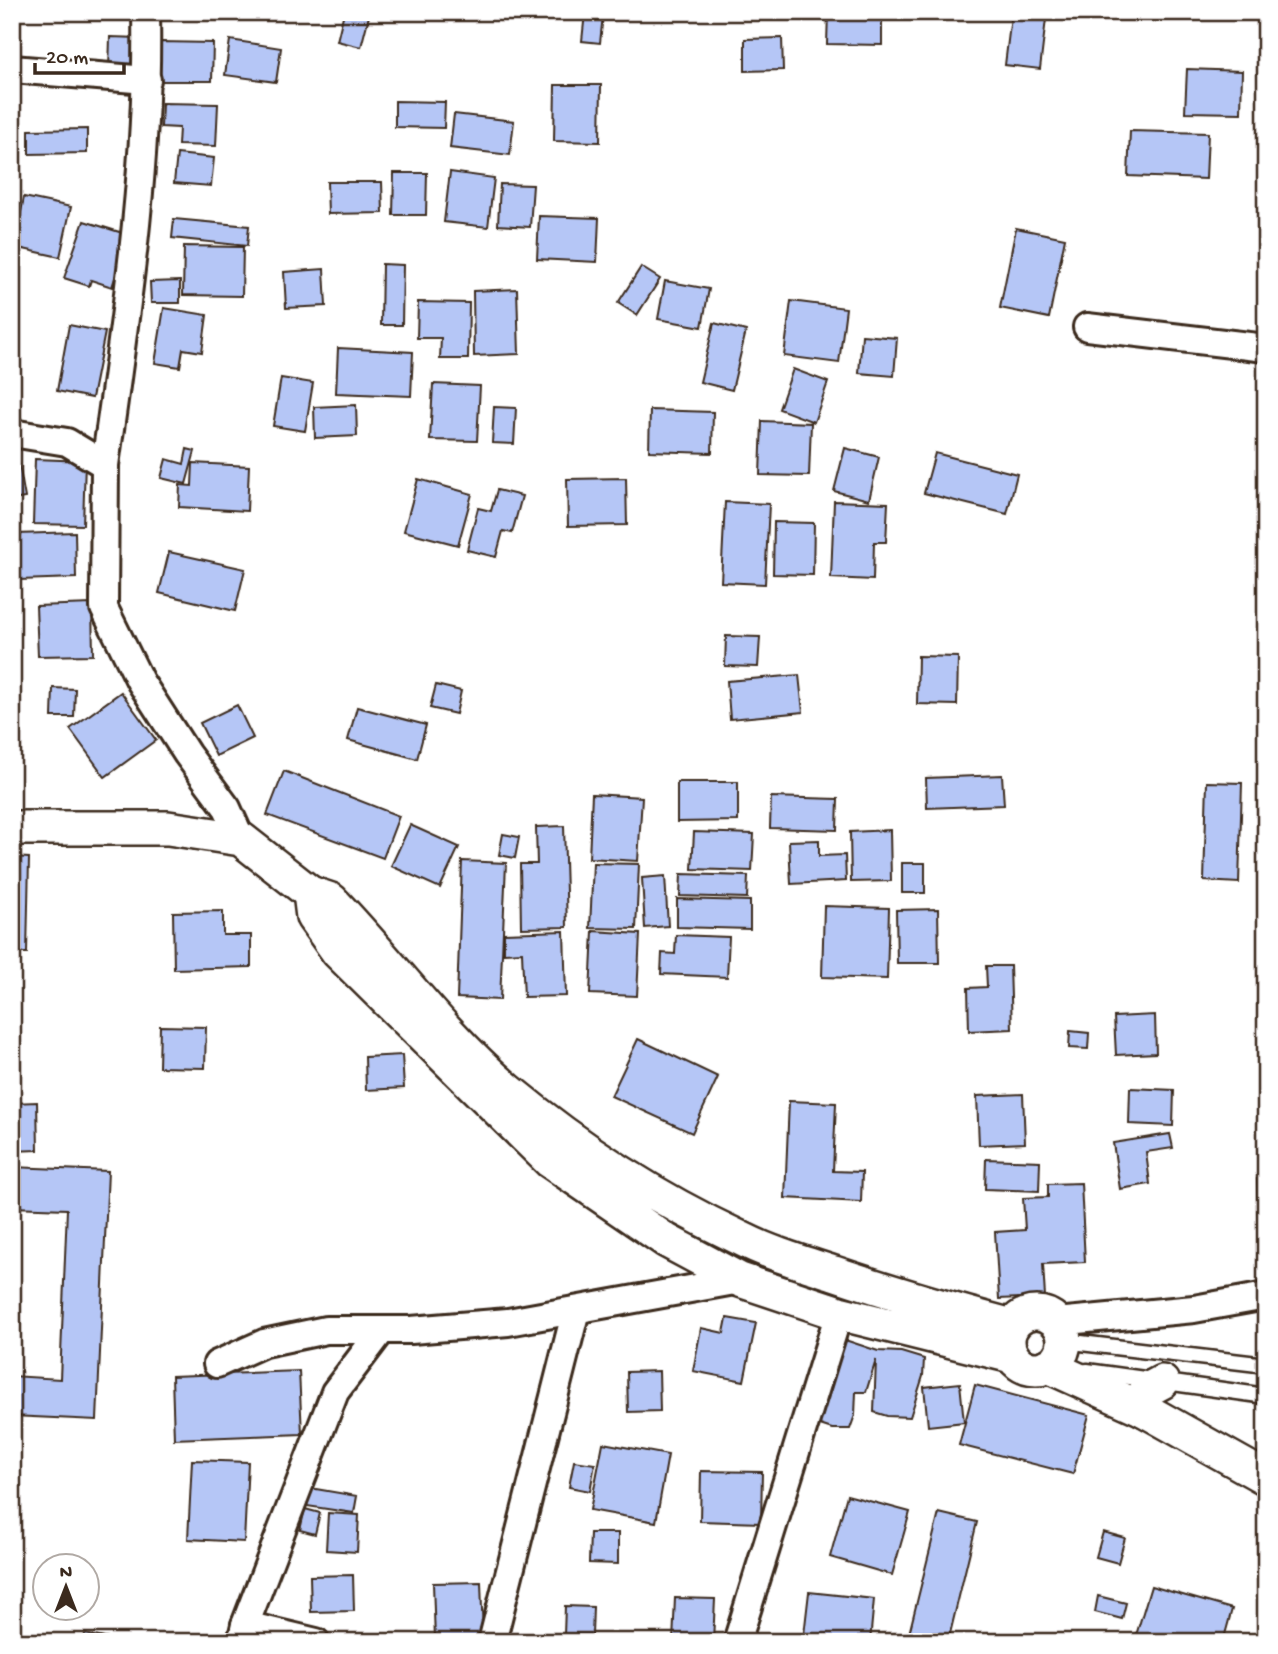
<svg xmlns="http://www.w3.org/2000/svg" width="1278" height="1654" font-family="'Gochi Hand',sans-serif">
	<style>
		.building { fill: #b5c6f6; stroke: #3b2a1e; stroke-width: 2 }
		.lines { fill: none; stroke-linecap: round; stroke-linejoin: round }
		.service-casing { stroke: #3b2a1e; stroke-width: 19 }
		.minor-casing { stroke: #3b2a1e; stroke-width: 32 }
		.tertiary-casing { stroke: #3b2a1e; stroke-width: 38 }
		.service { stroke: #fff; stroke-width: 14 }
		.minor { stroke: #fff; stroke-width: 26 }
		.tertiary { stroke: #fff; stroke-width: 33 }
	</style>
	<rect width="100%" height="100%" fill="#fff"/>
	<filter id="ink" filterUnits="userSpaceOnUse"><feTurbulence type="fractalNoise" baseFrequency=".0143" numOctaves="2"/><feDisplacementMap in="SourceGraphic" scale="14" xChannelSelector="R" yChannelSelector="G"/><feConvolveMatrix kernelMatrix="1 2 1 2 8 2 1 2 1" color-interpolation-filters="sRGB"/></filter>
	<g filter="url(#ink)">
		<g class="building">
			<path d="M344,12H370L361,47L337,41Z"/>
			<path d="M828,12H882V45L827,44Z"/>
			<path d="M585,13L603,15L600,43L582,41Z"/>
			<path d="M1011,16L1046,19L1040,69L1005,65Z"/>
			<path d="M110,37L140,38V71L109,70Z"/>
			<path d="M782,38L783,70L745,71V39Z"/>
			<path d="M230,40L281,48L276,82L225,75Z"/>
			<path d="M160,42L213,43L212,81H160Z"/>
			<path d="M1187,69L1242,71L1241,113L1185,112Z"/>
			<path d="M555,85H601L600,142L554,141Z"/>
			<path d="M395,101L445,102L444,128L395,127Z"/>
			<path d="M162,103L218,104L216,146L178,145L179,128L161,127Z"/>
			<path d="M454,114L514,121L510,155L450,148Z"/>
			<path d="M87,129V153L29,154V130Z"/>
			<path d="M1130,131L1208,133L1206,179L1128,176Z"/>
			<path d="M177,154L214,158L211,186L174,183Z"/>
			<path d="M450,172L494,178L488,227L444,222Z"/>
			<path d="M394,173H427L426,215H393Z"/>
			<path d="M327,182H382L383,213L328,214Z"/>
			<path d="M500,184L533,185L530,227L498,225Z"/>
			<path d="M24,197L71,207L60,257L14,247Z"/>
			<path d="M539,216L599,218L597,262L537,259Z"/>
			<path d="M174,219L249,226L247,246L172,238Z"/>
			<path d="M84,221L129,235L112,287L91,280L89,286L64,278Z"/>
			<path d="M1016,228L1065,238L1049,318L1000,308Z"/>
			<path d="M184,246L243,247L242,296L183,295Z"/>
			<path d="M382,264L403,265L402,325H381Z"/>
			<path d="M641,267L660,279L637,315L618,303Z"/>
			<path d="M324,269L326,306L286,308L284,272Z"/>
			<path d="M180,281V303H151L150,282Z"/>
			<path d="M665,281L709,289L702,327L658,319Z"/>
			<path d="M517,289L519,354L474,356L473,291Z"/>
			<path d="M791,301L846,308L839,363L784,356Z"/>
			<path d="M418,302L469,303L468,359H440L441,338H417Z"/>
			<path d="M164,308L207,315L202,352L183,349L180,367L155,363Z"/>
			<path d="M714,323L746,331L732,390L700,382Z"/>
			<path d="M69,325L105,332L92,398L57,391Z"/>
			<path d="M862,335L897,338L894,376L859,373Z"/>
			<path d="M338,348L413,352L411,396L336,393Z"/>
			<path d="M793,369L828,382L814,422L779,409Z"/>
			<path d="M281,378L313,383L305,431L273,426Z"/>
			<path d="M433,384L480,386L477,441L430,440Z"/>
			<path d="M356,405L357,436L315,438L314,407Z"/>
			<path d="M494,407L516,408L514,444L492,443Z"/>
			<path d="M650,410L713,412L712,453L649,451Z"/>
			<path d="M762,421L811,423L809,476L760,475Z"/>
			<path d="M845,448L879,457L869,500L834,491Z"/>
			<path d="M187,449L195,451L186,484L161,478L166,459L184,464Z"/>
			<path d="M935,453L1017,474L1007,514L924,493Z"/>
			<path d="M35,459L85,461L83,525L33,524Z"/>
			<path d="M193,463L249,466L247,511L179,507L180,485L192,486Z"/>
			<path d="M19,464L25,498L12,500V465Z"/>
			<path d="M626,478L627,525L568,526L567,479Z"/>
			<path d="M418,479L472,494L458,545L404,531Z"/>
			<path d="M497,490L522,496L512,533L503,531L496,557L467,550L478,508L491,511Z"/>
			<path d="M834,501L888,503L886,542H874L873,580L831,578Z"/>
			<path d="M725,502L769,504L765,584L721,582Z"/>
			<path d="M774,522L814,523L813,575L773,574Z"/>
			<path d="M75,532L76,578L19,580L17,534Z"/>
			<path d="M169,552L245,569L235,611L159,593Z"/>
			<path d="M92,604L93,655L38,656L36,606Z"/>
			<path d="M726,636L760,637L758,667L725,666Z"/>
			<path d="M918,656L958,657L957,705L917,704Z"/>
			<path d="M799,675L803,712L730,719L727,681Z"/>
			<path d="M436,685L461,691L456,714L430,708Z"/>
			<path d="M53,688L75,689L74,717H52Z"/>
			<path d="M121,692L156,740L105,777L70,729Z"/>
			<path d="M237,705L253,738L216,756L200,723Z"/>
			<path d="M357,707L426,725L417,759L348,740Z"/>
			<path d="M284,771L399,816L383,858L267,815Z"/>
			<path d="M1002,775L1004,805L927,808L926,778Z"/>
			<path d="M677,782H738V821L677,822Z"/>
			<path d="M1207,782L1242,783L1239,883L1204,881Z"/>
			<path d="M592,794L642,797L638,861L589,858Z"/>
			<path d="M771,797L838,799L837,830L770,828Z"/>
			<path d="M410,825L459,847L440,888L391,866Z"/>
			<path d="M564,826L567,927L521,928L520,864H537L536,827Z"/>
			<path d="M890,830L891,881L851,882L850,832Z"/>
			<path d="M694,832L754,834L752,871L692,869Z"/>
			<path d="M503,834L519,837L515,858L499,855Z"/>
			<path d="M819,840V856L845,855L846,881L791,884L789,841Z"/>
			<path d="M12,857L29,858L27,953H12Z"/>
			<path d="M462,861L506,863L500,1000L457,998Z"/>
			<path d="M593,863L639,864L636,929L590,928Z"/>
			<rect x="902" y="863" width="23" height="30"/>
			<path d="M681,874L748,876L747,898L680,896Z"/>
			<path d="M665,876L668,926L645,928L642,878Z"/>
			<path d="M677,899L750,901V929L677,927Z"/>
			<path d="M824,906L889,908L887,979L822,977Z"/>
			<path d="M938,909L939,963H897L896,910Z"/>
			<path d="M223,911V935H251V967L174,969L173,912Z"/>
			<path d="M564,931L566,996L524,997L522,952L504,953V933Z"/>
			<path d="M593,931L640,934L637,996L590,994Z"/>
			<path d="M676,935L729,937L727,977L661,974L662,953L675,954Z"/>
			<path d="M986,966H1010L1012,1029L969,1031L968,988L987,987Z"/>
			<path d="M1155,1015L1156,1053L1116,1055L1114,1017Z"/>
			<path d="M160,1026L206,1027L205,1068L159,1067Z"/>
			<path d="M1070,1031L1089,1033L1088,1049L1069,1048Z"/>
			<path d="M638,1039L718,1077L692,1133L611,1096Z"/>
			<path d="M402,1055L404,1088L366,1090L365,1057Z"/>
			<path d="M1130,1088L1174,1090L1173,1126L1129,1124Z"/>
			<path d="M1023,1094L1025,1143L979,1145L977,1096Z"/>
			<path d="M789,1101L836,1103L833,1171L862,1172L861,1202L785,1198Z"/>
			<path d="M37,1102L38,1150L12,1151V1103Z"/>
			<path d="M1170,1134L1173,1148L1146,1152L1150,1184L1120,1189L1113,1143Z"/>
			<path d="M986,1159L1040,1161L1039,1191L985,1189Z"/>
			<path d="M12,1167L108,1171L97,1420L12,1416V1376L60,1379L67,1209L12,1207Z"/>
			<path d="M1257,1179H1266V1252L1259,1253Z"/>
			<path d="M1081,1183L1085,1262L1043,1264L1045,1297L999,1299L995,1232L1025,1230L1023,1198L1048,1197V1184Z"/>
			<path d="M727,1318L756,1323L744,1381L693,1371L701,1328L724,1333Z"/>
			<path d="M842,1339L878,1351L901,1352L924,1359L923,1376L910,1417L887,1416L874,1412L876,1360L866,1392H856L855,1415L850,1429H832L814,1423Z"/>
			<path d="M299,1371L302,1434L174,1439L172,1376Z"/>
			<path d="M659,1371L660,1411L628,1412L627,1372Z"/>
			<path d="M960,1383L964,1422L928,1426L924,1387Z"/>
			<path d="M975,1385L1089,1415L1073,1474L959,1445Z"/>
			<path d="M603,1443L668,1455L656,1522L590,1510Z"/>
			<path d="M192,1460L248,1462L244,1542L188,1539Z"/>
			<path d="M574,1461L595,1464L590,1491L569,1487Z"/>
			<path d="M701,1471L762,1472L761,1523L700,1521Z"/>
			<path d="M310,1488L357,1496L354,1513L307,1506Z"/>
			<path d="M847,1495L910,1512L892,1575L830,1557Z"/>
			<path d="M305,1509L320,1513L315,1534L300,1530Z"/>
			<path d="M328,1513L359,1515L357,1552L326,1550Z"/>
			<path d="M939,1513L977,1522L948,1642H907Z"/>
			<path d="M1103,1532L1125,1538L1118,1563L1096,1557Z"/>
			<path d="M590,1533H618V1564L589,1563Z"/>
			<path d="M353,1575L354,1611L311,1612L310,1576Z"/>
			<path d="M481,1582L483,1637L435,1639L433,1583Z"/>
			<path d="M1151,1586L1232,1609L1223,1642H1134Z"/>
			<path d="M809,1592L874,1599L870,1642L804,1635Z"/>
			<path d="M1098,1596L1126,1603L1122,1619L1095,1612Z"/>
			<path d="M675,1598L715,1599L713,1642H673Z"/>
			<path d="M565,1606L593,1607L592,1635H564Z"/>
			<path d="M85,1634L124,1642H83Z"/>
		</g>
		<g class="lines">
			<g class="service-casing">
				<g id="service">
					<path d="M1064,1341L1266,1365"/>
					<path d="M1087,1371L1266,1396"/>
				</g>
			</g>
			<g class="minor-casing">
				<g id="minor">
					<path d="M12,69L147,80"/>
					<path d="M1087,327L1266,348"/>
					<path d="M12,433L67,442L105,465L104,608L140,681L187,754L227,808L241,839"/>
					<path d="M105,465C126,314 149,164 146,12"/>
					<path d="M1056,1322L1194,1309L1266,1296"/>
					<path d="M217,1364L264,1343L326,1330H411L508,1322L740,1280"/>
					<path d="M245,1625L316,1642"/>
					<path d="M241,1642L245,1625L335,1392L382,1330"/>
					<path d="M492,1642L576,1310"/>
					<path d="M737,1642L839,1313"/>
				</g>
			</g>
			<g class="tertiary-casing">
				<g id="tertiary">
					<path d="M12,828H168L241,839L310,893"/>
					<circle cx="1036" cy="1341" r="28"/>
					<path d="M1012,1326C952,1310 893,1293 834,1273C803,1263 769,1253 740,1238C657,1199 579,1149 508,1090C442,1034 391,962 331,900L310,893L313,917L338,952L550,1161L667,1241L740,1280L839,1313L1012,1356"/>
					<path d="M1048,1366L1143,1409L1266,1478"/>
					<path d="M1143,1409L1142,1398L1147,1390L1162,1382"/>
				</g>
			</g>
			<use href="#service" class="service"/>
			<use href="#minor" class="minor"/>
			<use href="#tertiary" class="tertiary"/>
		</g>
	</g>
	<rect width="1278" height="1654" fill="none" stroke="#fff" stroke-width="42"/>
	<rect x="21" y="21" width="1236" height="1612" fill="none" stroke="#3b2a1e" stroke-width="2.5" filter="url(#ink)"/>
	<g transform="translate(66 1587)"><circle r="33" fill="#ffffff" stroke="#b1aaa5" stroke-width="2"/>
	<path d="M0-5L12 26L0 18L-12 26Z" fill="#3b2a1e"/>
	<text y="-10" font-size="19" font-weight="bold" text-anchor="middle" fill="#3b2a1e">N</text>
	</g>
	<path d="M35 63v10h89v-10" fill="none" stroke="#3b2a1e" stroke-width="3.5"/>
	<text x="46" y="63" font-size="21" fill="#3b2a1e" stroke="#ffffff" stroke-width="5" paint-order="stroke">20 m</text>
</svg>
